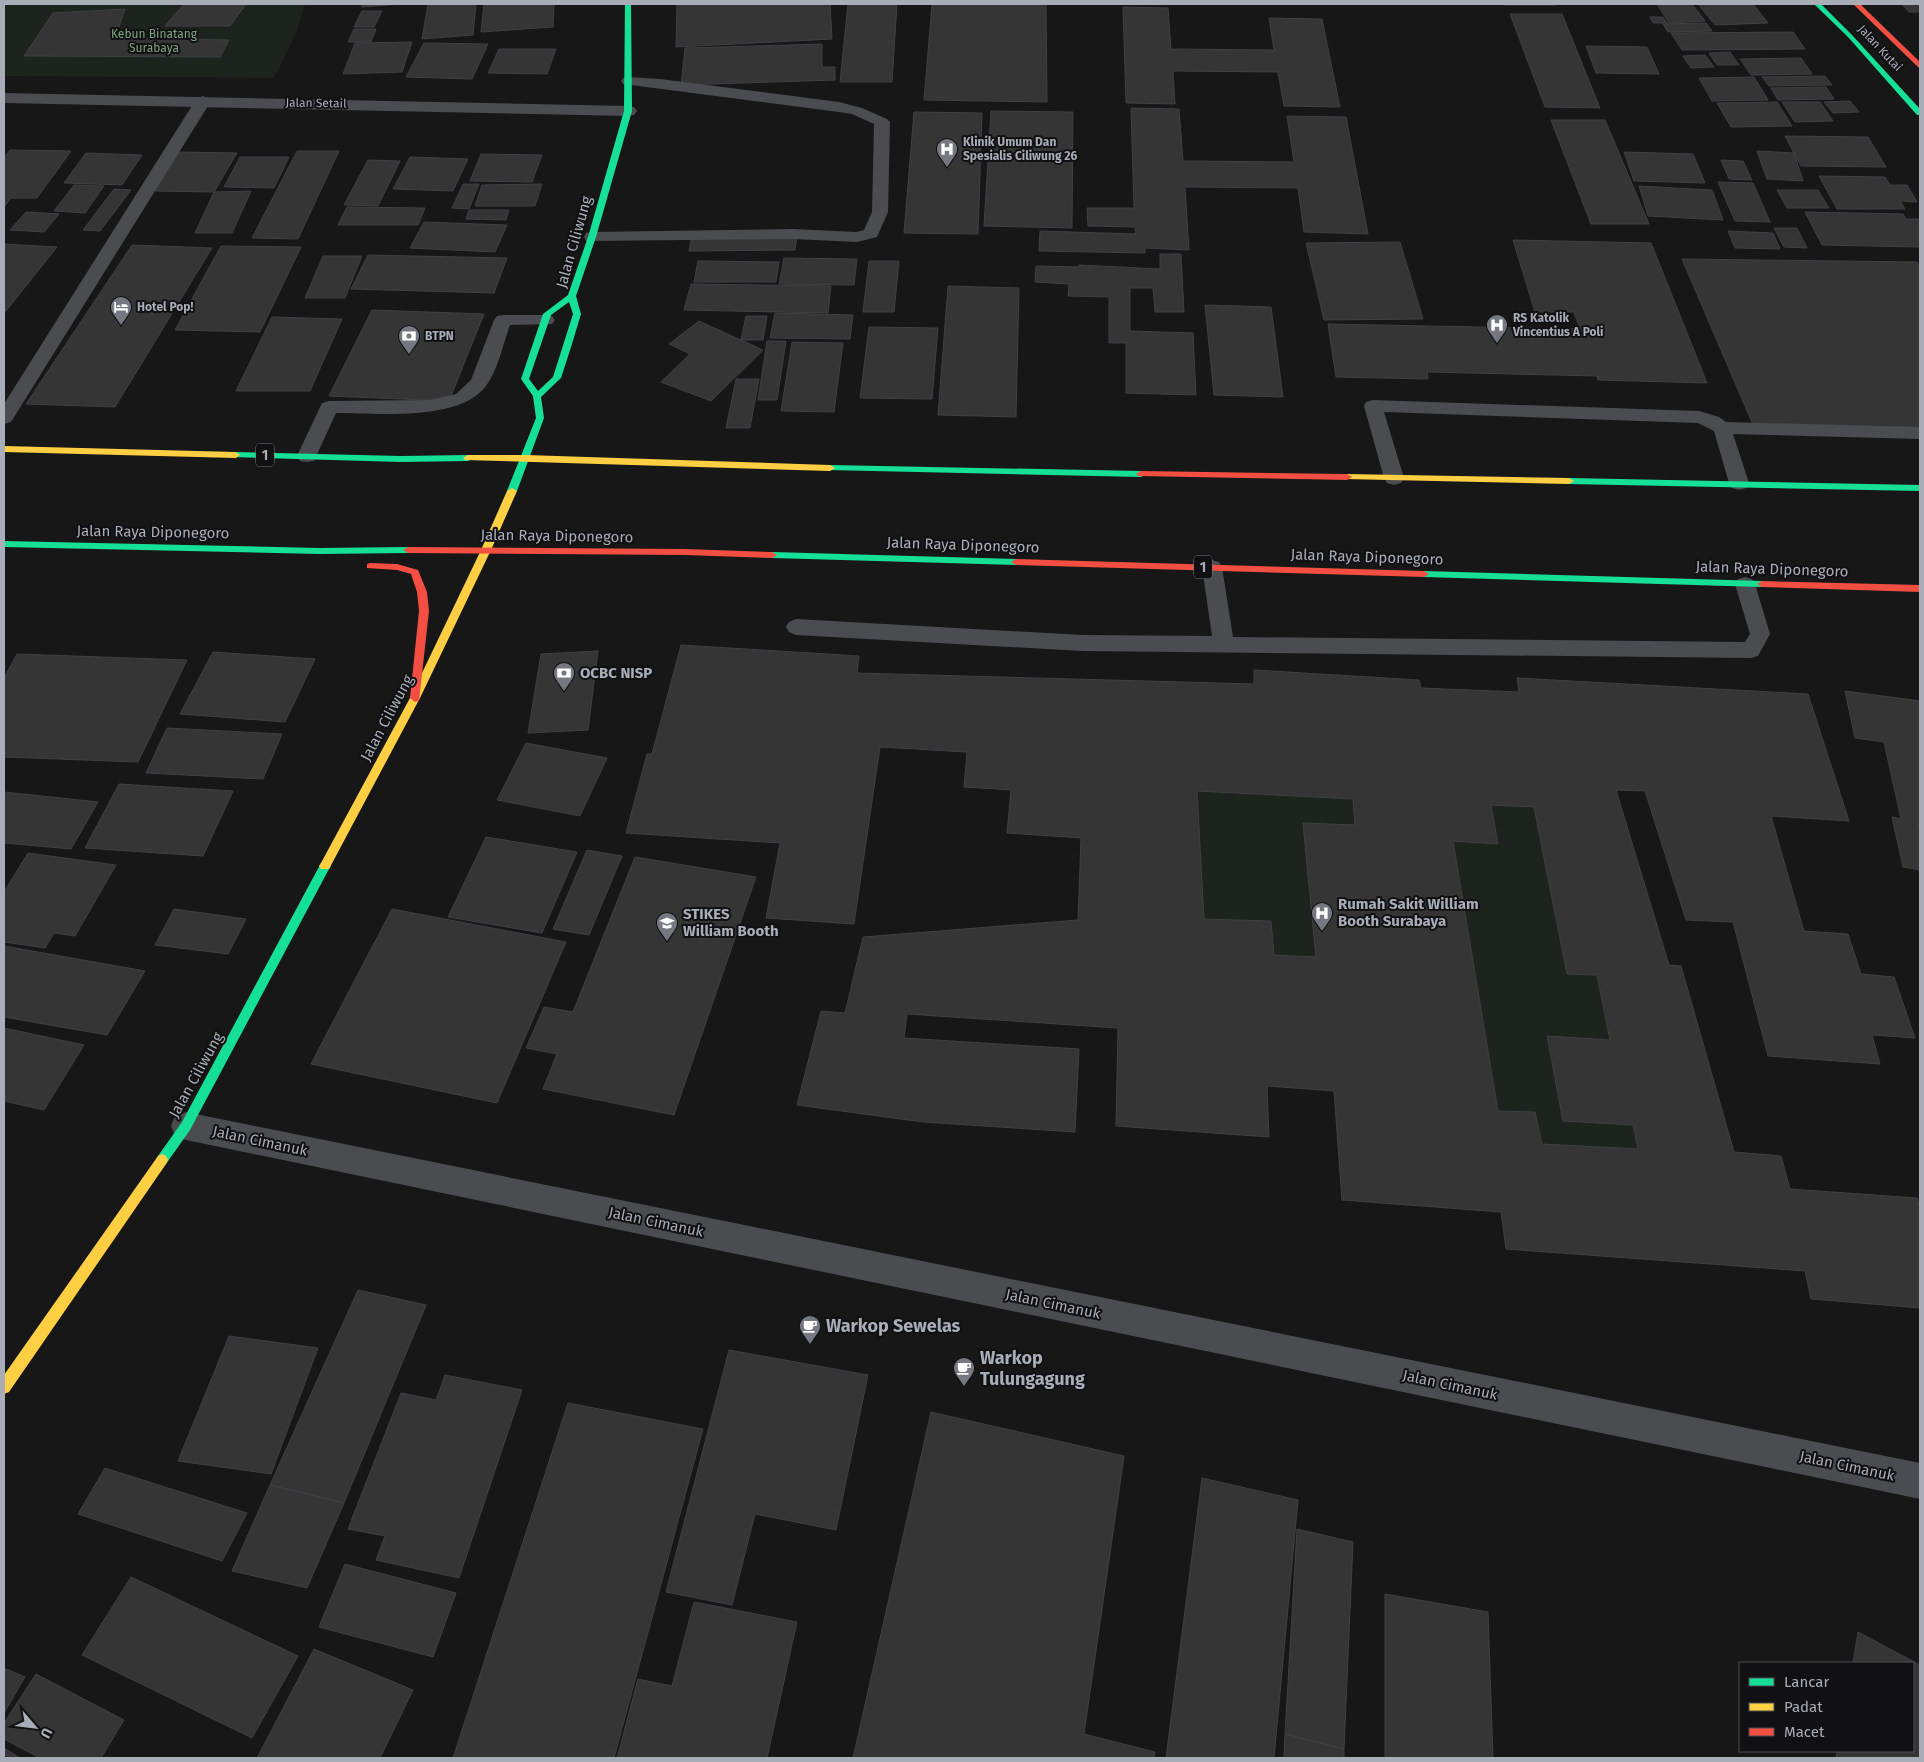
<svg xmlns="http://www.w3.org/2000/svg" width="1924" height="1762" font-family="'Fira Sans',sans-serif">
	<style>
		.green { fill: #1d241e }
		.building { fill: #353536; stroke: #3f4043; fill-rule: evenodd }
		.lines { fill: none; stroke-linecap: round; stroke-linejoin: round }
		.lane { fill: #4b4c50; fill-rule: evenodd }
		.street { fill: #4b4c50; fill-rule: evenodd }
		.fast { fill: #16e098; fill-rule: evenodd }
		.slow { fill: #ffcf43; fill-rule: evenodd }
		.jam { fill: #f24e42; fill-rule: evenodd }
		.labels { text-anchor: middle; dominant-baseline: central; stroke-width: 4; stroke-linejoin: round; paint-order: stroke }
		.far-park-label { font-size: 12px; fill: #7fa381; stroke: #111113 }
		.far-street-label { font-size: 12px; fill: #a8adb8; stroke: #111113 }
		.far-poi-label { font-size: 12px; font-weight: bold; fill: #a8adb8; stroke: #111113; text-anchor: start }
		.shield { fill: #111113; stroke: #7b7e86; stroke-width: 1 }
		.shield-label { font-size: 14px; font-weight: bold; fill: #a8adb8 }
		.street-label { font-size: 15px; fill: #a8adb8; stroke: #111113 }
		.poi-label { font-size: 15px; font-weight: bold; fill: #a8adb8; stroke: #111113; text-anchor: start }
		.near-poi-label { font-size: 18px; font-weight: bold; fill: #a8adb8; stroke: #111113; text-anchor: start }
	</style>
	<rect width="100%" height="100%" fill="#171717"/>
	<g class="green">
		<path d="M4,4H305L297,31L274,78L4,76Z"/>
		<path d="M1197,791L1353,799L1355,825L1303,823L1316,957L1274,955L1271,921L1204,919Z"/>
		<path d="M1491,805L1534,807L1567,974L1597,975L1610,1040L1547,1036L1563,1121L1633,1125L1638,1149L1542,1144L1535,1112L1498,1111L1453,841L1498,843Z"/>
	</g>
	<g class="building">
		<path d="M184,4H246L230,26H165Z"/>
		<path d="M362,4H400L362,7Z"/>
		<path d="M428,4H476L473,35L422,39Z"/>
		<path d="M484,4H554L553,27L481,32Z"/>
		<path d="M677,4H830L832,39L676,47Z"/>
		<path d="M848,4H897L892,82H840Z"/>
		<path d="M932,4H1046L1047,102L924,100Z"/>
		<path d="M1504,4H1555L1556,5H1504Z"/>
		<path d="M1657,4H1692L1705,21L1669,23Z"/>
		<path d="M1698,4H1753L1768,23L1715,25Z"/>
		<path d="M1902,4H1920V12H1909Z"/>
		<path d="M1123,7L1168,8L1171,49L1274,50L1269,18L1322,19L1340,107L1284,106L1278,72L1173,71L1175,104L1126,103Z"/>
		<path d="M125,9L115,38L229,40L220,57L24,56L53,13Z"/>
		<path d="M362,11H382L374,27H354Z"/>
		<path d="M1510,14H1562L1600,108L1545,107Z"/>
		<path d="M1650,17H1663L1667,23H1653Z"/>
		<path d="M1706,23L1712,31L1668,32L1663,24Z"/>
		<path d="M354,29H376L371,42H348Z"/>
		<path d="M1793,32L1805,49L1682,50L1671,33Z"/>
		<path d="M412,42L402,72L343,74L355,43Z"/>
		<path d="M424,43L488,44L472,79L406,77Z"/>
		<path d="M822,44V67H835V80L681,85L685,48Z"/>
		<path d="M1586,46L1647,47L1659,74L1596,73Z"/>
		<path d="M499,49H556L547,74L488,73Z"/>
		<path d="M1730,52L1739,65H1717L1709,53Z"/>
		<path d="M1705,55L1714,67L1691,68L1683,56Z"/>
		<path d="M1801,58L1812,74L1751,75L1740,59Z"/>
		<path d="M1825,76L1832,85L1769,86L1762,77Z"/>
		<path d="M1754,77L1768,100L1712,101L1699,78Z"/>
		<path d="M1826,87L1834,99L1778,100L1771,88Z"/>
		<path d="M1850,101L1859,112L1833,113L1824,102Z"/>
		<path d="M1777,102L1792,126L1731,127L1717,103Z"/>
		<path d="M1782,102H1820L1833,121L1795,122Z"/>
		<path d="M1131,108L1179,109L1183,161L1294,162L1287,116L1346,117L1368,234L1304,232L1298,188L1185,187L1189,250L1145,248V253L1039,251L1040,231L1136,234L1135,227L1088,226L1087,208H1134Z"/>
		<path d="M991,111L1073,112L1072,228L984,226Z"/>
		<path d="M914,112L982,113L978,234L904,233Z"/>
		<path d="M1551,120H1605L1649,224H1591Z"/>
		<path d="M1785,136L1868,137L1886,167L1801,166Z"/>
		<path d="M10,150L71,151L37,198H11L4,207V158Z"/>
		<path d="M297,151H339L298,239L252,238Z"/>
		<path d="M1757,151L1794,153L1803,181L1767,179Z"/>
		<path d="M179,152L237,153L214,192L155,191Z"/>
		<path d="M1624,152L1693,154L1705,183L1634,181Z"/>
		<path d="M86,153L142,155L122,185L64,183Z"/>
		<path d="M481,154L542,155L532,182L470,181Z"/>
		<path d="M240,157H289L274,188L224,187Z"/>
		<path d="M410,157L468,159L453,191L393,189Z"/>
		<path d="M368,160L400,161L378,206L344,205Z"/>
		<path d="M1721,160L1743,161L1752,180L1729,179Z"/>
		<path d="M1819,176L1885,177L1890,185H1907L1917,202L1900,201L1905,209H1837Z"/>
		<path d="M1718,182L1753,183L1770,222L1735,221Z"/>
		<path d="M463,184H479L469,209L452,208Z"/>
		<path d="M542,184L535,206H475L482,185Z"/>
		<path d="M74,185L104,186L85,213L54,211Z"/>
		<path d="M1639,186L1712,190L1723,220L1648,216Z"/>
		<path d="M114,189L131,190L100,231L83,230Z"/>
		<path d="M1777,190H1818L1829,208H1787Z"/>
		<path d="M251,191L232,233H195L214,192Z"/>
		<path d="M347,207L425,208L418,225H338Z"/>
		<path d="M469,210H509L506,220L466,219Z"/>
		<path d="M26,212L59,214L44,232L10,230Z"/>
		<path d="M1805,212L1903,214L1906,219H1920V247L1822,245Z"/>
		<path d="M424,222L507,225L495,252L410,248Z"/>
		<path d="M1774,228H1797L1807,248L1784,247Z"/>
		<path d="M1728,231L1773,233L1780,249L1735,248Z"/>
		<path d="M797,235L795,250L689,251L692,236Z"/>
		<path d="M1513,240L1651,243L1707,383L1598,380L1597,376L1427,372L1428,379L1336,377L1328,324L1580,329L1574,312H1535Z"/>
		<path d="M1400,242L1423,319L1324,320L1306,243Z"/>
		<path d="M4,244L57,247L6,311H4Z"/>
		<path d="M132,245L212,248L115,407L26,404Z"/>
		<path d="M221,246L301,247L260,332L175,330Z"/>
		<path d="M1160,254H1181L1184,312H1155L1153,288H1130V331L1193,333L1196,395L1126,393V343H1109V297L1068,296L1069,284L1035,282L1036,266L1079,267V265L1160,269Z"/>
		<path d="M368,255L507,258L494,293L351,289Z"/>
		<path d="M323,256H362L345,298H305Z"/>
		<path d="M784,258L857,259L854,285L779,284Z"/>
		<path d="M1682,259L1917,262L1920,267V429L1754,427Z"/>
		<path d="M698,261L779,262L776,282H694Z"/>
		<path d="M869,261H899L894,312H863Z"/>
		<path d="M691,284L831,286L828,313L684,310Z"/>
		<path d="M948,286L1019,288L1016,417L938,415Z"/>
		<path d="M1205,305L1271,307L1283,397L1214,395Z"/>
		<path d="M372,310L484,314L449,401L329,396Z"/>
		<path d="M775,313L853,315L850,339L770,338Z"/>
		<path d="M746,316H767L763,340H741Z"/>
		<path d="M272,317L342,319L310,391H236Z"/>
		<path d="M699,321L763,350L711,401L661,382L690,354L669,344Z"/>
		<path d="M869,327L938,328L932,399L860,398Z"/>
		<path d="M767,341H786L777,400H758Z"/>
		<path d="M792,342L843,343L834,412L781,411Z"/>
		<path d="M736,379H759L750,428H726Z"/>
		<path d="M681,645L859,656L857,673L1254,684V670L1419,680L1421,688L1519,692L1517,678L1808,694L1849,821L1771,816L1804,931L1848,934L1861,974L1894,977L1915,1038L1872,1035L1880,1064L1768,1056L1733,922L1686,920L1645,791L1616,790L1669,965L1681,966L1734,1152L1781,1156L1790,1189L1917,1198L1920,1208V1308L1811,1299L1805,1271L1506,1249L1501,1212L1342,1200L1334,1091L1267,1086L1269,1137L1116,1126L1118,1028L907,1014L904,1038L1079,1049L1075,1132L923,1122L797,1105L821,1011L845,1013L863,937L1078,920L1081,838L1007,833L1011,790L964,787L967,752L880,747L854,924L766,918L780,843L626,833L647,754H652ZM1197,791L1353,799L1355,825L1303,823L1316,957L1274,955L1271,921L1204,919ZM1491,805L1534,807L1567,974L1597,975L1610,1040L1547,1036L1563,1121L1633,1125L1638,1149L1542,1144L1535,1112L1498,1111L1453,841L1498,844Z"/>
		<path d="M598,651L588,730L528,733L541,654Z"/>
		<path d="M213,652L315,659L285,722L180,714Z"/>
		<path d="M17,654L187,660L138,762L4,757V678Z"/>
		<path d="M1845,691L1920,701V824L1918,823L1920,833V870L1903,867L1892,817L1901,819L1884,742L1855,738Z"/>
		<path d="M167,728L282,734L263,779L146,773Z"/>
		<path d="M526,743L607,758L580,816L497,800Z"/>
		<path d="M119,784L233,791L203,856L85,848Z"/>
		<path d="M4,792L98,802L71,849L4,843Z"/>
		<path d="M486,837L577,852L542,933L448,917Z"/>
		<path d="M587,850L622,856L589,935L553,929Z"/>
		<path d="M28,853L116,865L75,936L54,933L45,948L4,942V892Z"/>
		<path d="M635,857L756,877L674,1115L543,1089L557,1054L526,1048L544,1007L573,1012Z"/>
		<path d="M174,909L246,919L228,954L155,945Z"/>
		<path d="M392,909L566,942L497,1103L311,1064Z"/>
		<path d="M4,946L145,971L107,1035L4,1017Z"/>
		<path d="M4,1028L84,1045L44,1110L4,1101Z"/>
		<path d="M358,1290L426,1305L344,1503L270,1485Z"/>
		<path d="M229,1336L318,1348L271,1474L178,1461Z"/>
		<path d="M729,1350L868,1375L836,1530L755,1514L732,1605L666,1592Z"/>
		<path d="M445,1375L522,1390L459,1578L376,1560L385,1536L348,1529L401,1393L436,1400Z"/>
		<path d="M568,1403L703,1429L614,1758H453Z"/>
		<path d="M931,1412L1124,1456L1084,1734L1155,1752L1154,1758H853Z"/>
		<path d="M105,1468L247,1513L222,1561L78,1514Z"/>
		<path d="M1202,1478L1298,1500L1274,1758H1166Z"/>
		<path d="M270,1485L344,1503L307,1588L232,1571Z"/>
		<path d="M1297,1529L1353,1542L1344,1749L1285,1734Z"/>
		<path d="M345,1564L456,1593L433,1657L319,1627Z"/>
		<path d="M131,1577L298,1656L252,1738L82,1655Z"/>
		<path d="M1385,1594L1488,1612L1493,1758H1385Z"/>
		<path d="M694,1602L797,1622L767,1758H617L638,1679L672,1686Z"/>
		<path d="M1858,1632L1920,1665V1758H1836L1837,1751H1913V1663H1853Z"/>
		<path d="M314,1649L413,1690L380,1758H257Z"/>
		<path d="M4,1668L25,1677L4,1713Z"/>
		<path d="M36,1674L124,1720L101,1758H40L4,1739V1723Z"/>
		<path d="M1285,1734L1344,1749V1758H1284Z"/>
		<path d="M4,1748L20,1758H4Z"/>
	</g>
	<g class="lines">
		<g class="lane">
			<path d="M628,77L660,79L839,102L862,108L887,119L890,122L888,212L877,237L857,242L793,239L586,241L584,237L586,233L592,232L793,229L856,232L864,230L872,212L874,124L852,114L839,112L623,84L621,81L623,78Z"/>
			<path d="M203,96L208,98L211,101L11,422L4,424V404L195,101L198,98Z"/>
			<path d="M503,315H546L552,316L555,320L552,324L510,325C503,344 498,370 486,386C459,422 377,413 336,413L314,461L307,462L300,461L297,456L322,403L329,401L430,400L456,394L471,380L494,320L497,316Z"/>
			<path d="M1373,400L1699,411L1719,417L1726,422L1920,427V439L1733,434L1749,483L1746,488L1739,490L1732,488L1729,483L1714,431L1698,423L1384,412L1404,478L1401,483L1394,485L1387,483L1384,478L1364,406L1366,402Z"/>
			<path d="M1212,560L1219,562L1222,567L1233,637L1745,642L1750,634L1735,584L1738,579L1745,577L1752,579L1755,584L1770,634L1758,656L1751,658L1083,651L796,635L789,632L786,627L789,622L796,619L1083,635L1212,636L1202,567L1205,562Z"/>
		</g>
		<g class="street">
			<path d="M4,93L628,106L634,107L637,111L634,115L628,116L4,103Z"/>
			<path d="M186,1112L1920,1463V1499L186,1140L175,1136L171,1126L175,1116Z"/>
		</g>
		<g class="fast">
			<path d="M625,4H631L632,111L596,237L576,296L581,314L572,344L561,378L541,397L544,418L517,491L512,494L507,491L536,418L533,396L521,379L543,314L568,295L588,237L624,111ZM569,302L573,314L553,377L538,391L529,379L551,315Z"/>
			<path d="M1814,4H1821L1852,35L1920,109V115H1917L1848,37Z"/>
			<path d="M236,452L401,456L468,455L473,458L468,461L401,462L233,457V453Z"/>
			<path d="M830,465L1141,471L1146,474L1141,477L827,470L825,468Z"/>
			<path d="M1569,478L1920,485V491L1569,484L1564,481Z"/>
			<path d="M4,541L320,548L408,547L413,550L408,553L320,554L4,547Z"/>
			<path d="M772,552L1016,559L1021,562L1016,565L772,558L767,555Z"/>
			<path d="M1424,571L1762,581L1767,584L1762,587L1424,577L1419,574Z"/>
			<path d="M325,861L329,863L331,866L329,869L190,1130L166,1164L162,1166L158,1164L156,1160L158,1156L182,1122L321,863Z"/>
		</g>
		<g class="slow">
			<path d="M4,446L236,452L240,455L236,458L4,452Z"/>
			<path d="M468,455H526L830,465L835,468L830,471L465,460L463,458Z"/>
			<path d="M1347,474L1569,478L1574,481L1569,484L1344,479V475Z"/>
			<path d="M512,488L517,491L491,550L420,698L329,869H321L319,866L321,863L410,698L481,550L507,491Z"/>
			<path d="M162,1154L166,1156L168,1160L166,1164L9,1392L4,1394V1375L158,1156Z"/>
		</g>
		<g class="jam">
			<path d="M1853,4H1860L1920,62V68L1918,67Z"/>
			<path d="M1141,471L1347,474L1352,477L1347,480L1138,476L1136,474Z"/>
			<path d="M408,547L685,549L772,552L777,555L772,558L685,555L408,553L403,550Z"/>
			<path d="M1016,559L1424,571L1429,574L1424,577L1016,565L1011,562Z"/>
			<path d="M370,563L397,564L418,570L427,592L429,611L419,701L415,702L410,698L419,611L417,592L411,574L397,570L367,568V564Z"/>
			<path d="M1762,581L1920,585V592L1762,587L1757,584Z"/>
		</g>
	</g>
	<defs>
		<g id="hospital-pin" transform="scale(1.125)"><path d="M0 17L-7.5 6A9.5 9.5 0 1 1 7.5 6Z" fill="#757880" stroke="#111113"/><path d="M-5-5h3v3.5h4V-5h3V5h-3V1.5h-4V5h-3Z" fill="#fff"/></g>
		<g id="hotel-pin" transform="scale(1.125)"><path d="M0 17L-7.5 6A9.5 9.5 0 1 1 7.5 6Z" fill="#757880" stroke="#111113"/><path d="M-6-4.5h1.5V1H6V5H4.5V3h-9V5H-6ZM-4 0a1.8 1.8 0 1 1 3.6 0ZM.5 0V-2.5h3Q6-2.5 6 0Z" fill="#fff"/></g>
		<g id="bank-pin" transform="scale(1.125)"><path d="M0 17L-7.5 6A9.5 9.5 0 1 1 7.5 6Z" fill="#757880" stroke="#111113"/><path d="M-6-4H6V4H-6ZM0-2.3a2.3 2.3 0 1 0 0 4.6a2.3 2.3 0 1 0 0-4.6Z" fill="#fff"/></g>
		<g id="university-pin" transform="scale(1.125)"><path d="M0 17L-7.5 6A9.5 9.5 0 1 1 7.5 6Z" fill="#757880" stroke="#111113"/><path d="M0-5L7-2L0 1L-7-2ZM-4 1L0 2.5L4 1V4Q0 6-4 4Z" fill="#fff"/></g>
		<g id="cafe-pin" transform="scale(1.125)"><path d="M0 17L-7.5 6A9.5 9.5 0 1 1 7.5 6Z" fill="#757880" stroke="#111113"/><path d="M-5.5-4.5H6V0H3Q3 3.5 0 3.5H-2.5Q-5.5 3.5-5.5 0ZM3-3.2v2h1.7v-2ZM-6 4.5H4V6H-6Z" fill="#fff"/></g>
	</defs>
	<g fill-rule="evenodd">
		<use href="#hospital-pin" x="947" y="149"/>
		<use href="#hotel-pin" x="121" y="307"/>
		<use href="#hospital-pin" x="1497" y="325"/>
		<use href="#bank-pin" x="409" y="336"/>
		<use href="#bank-pin" x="564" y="673"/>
		<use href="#hospital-pin" x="1322" y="913"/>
		<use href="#university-pin" x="667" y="923"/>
		<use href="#cafe-pin" x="810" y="1326"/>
		<use href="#cafe-pin" x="964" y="1368"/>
	</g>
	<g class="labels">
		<g class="far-park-label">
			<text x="154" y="34">Kebun Binatang<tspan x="154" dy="14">Surabaya</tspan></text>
		</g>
		<g class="far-street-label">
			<text transform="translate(1880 48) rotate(47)">Jalan Kutai</text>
			<text transform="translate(316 103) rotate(1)">Jalan Setail</text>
		</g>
		<g class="far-poi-label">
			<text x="963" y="142">Klinik Umum Dan<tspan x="963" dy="14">Spesialis Ciliwung 26</tspan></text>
			<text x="137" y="307">Hotel Pop!</text>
			<text x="1513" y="318">RS Katolik<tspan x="1513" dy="14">Vincentius A Poli</tspan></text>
			<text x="425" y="336">BTPN</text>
		</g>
		<g class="shield">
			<rect x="256" y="443.5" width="18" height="23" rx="4"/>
			<rect x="1194" y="555.5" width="18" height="23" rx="4"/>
		</g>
		<g class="shield-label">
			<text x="265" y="455">1</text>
			<text x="1203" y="567">1</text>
		</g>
		<g class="street-label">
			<text transform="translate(574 242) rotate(-74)">Jalan Ciliwung</text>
			<text transform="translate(153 532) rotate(1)">Jalan Raya Diponegoro</text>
			<text transform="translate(557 536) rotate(1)">Jalan Raya Diponegoro</text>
			<text transform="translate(963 545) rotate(2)">Jalan Raya Diponegoro</text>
			<text transform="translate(1367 557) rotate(2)">Jalan Raya Diponegoro</text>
			<text transform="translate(1772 569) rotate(2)">Jalan Raya Diponegoro</text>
			<text transform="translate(387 718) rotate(-62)">Jalan Ciliwung</text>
			<text transform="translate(196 1075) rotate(-61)">Jalan Ciliwung</text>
			<text transform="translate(260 1141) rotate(12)">Jalan Cimanuk</text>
			<text transform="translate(656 1222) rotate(12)">Jalan Cimanuk</text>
			<text transform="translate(1053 1304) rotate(12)">Jalan Cimanuk</text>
			<text transform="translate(1450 1385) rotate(12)">Jalan Cimanuk</text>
			<text transform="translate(1847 1466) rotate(12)">Jalan Cimanuk</text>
		</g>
		<g class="poi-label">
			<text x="580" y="673">OCBC NISP</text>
			<text x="1338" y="904">Rumah Sakit William<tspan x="1338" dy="17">Booth Surabaya</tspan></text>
			<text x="683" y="914">STIKES<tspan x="683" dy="17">William Booth</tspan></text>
		</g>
		<g class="near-poi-label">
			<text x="826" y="1326">Warkop Sewelas</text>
			<text x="980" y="1358">Warkop<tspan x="980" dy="21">Tulungagung</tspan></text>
		</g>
	</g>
	<rect width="1924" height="1762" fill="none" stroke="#a8adb8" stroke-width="10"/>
	<rect x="1739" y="1662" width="175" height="90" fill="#111113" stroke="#4d4f55"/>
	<rect x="1749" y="1678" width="25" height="8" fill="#16e098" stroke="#4d4f55"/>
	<text x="1784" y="1687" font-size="15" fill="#a8adb8">Lancar</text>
	<rect x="1749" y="1703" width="25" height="8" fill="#ffcf43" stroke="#4d4f55"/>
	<text x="1784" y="1712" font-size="15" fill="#a8adb8">Padat</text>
	<rect x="1749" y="1728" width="25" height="8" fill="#f24e42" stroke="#4d4f55"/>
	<text x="1784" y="1737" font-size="15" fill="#a8adb8">Macet</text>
	<g transform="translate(35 1727) rotate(118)" stroke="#111113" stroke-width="4" paint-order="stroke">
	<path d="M0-4L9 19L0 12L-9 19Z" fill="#a8adb8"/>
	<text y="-8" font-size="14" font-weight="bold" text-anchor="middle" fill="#a8adb8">U</text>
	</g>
</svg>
